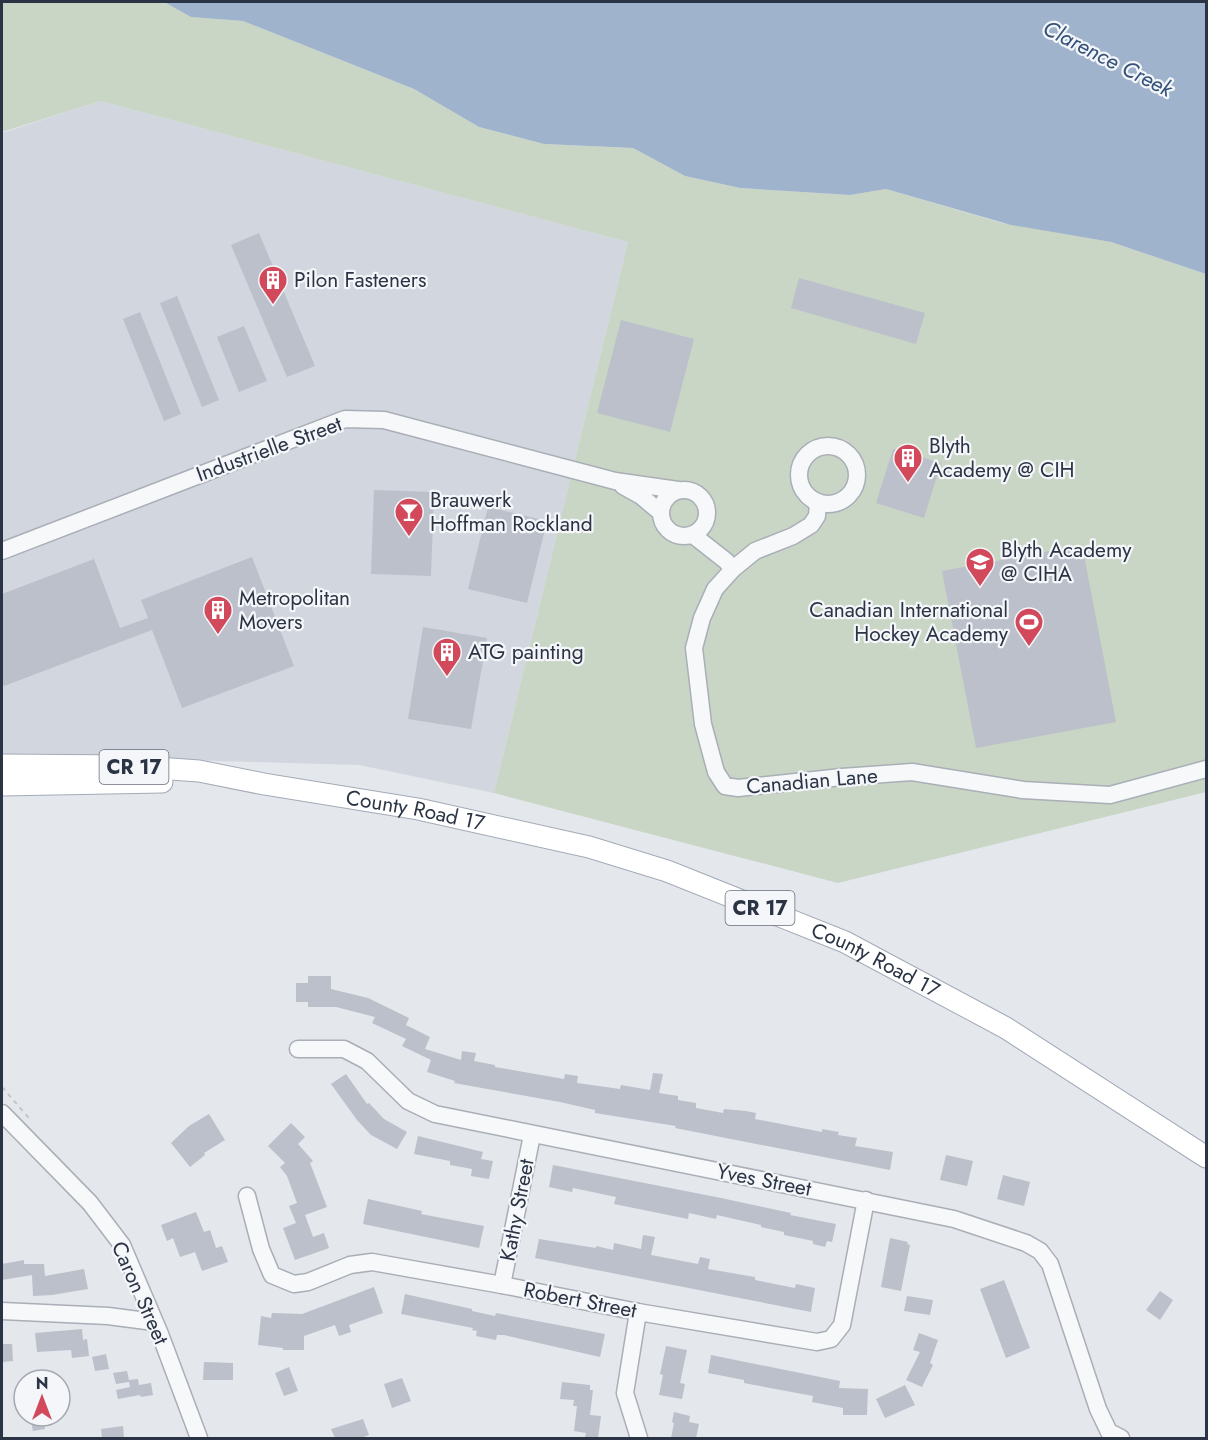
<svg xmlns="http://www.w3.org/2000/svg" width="1208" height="1440" font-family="Jost,sans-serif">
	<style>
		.built { fill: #d2d6de }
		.green { fill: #c9d6c5 }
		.water { fill: #9fb4cc }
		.building { fill: #bbc0ca }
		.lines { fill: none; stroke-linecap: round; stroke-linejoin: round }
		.minor-casing { stroke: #a9aeb7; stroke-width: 19 }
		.major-casing { stroke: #a3abb8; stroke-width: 23 }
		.path { stroke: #c2c5cb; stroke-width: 2; stroke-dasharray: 4.5 4.5; stroke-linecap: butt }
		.minor { stroke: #f7f8fa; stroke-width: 16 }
		.major { stroke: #fff; stroke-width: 21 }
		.labels { text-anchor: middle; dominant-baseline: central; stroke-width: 4.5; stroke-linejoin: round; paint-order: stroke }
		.shield { fill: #f4f6f9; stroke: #676e7b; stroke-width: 1.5 }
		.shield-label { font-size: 20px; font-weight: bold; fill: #2b3445 }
		.poi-label { font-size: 21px; fill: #2b3445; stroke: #f4f6f9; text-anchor: start }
		.street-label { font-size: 21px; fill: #2b3445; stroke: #f4f6f9 }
		.water-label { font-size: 22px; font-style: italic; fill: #34527a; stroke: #f4f6f9 }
	</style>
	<rect width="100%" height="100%" fill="#e4e7ec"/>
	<path class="built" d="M101,101L628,242L494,793L359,765L2,755V133Z"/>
	<path class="green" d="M2,2H164L191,17L243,21L414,89L479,127L544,144L633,148L685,176L740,188L850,195L886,189L1002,223L1111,242L1206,274V792L838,883L494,793L628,242L101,101L2,132Z"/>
	<path class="water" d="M164,2H1206V274L1111,242L1011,225L886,189L850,195L740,188L685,176L633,148L544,144L479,127L414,89L243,21L191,17Z"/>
	<g class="building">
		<path d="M259,233L315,366L287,377L231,245Z"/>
		<path d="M799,278L925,313L916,344L791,308Z"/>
		<path d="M177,296L219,400L202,407L160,303Z"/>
		<path d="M140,312L181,414L164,421L123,319Z"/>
		<path d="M621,320L694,339L670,432L597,413Z"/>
		<path d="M244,326L267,381L239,392L217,337Z"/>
		<path d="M893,449L941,463L924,518L876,503Z"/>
		<path d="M374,490L434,492L431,576L371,574Z"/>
		<path d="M488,507L547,521L527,603L468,589Z"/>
		<path d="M1082,545L1116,722L976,748L942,571Z"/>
		<path d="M252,557L294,666L182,708L152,630L4,686L2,681V594L94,559L120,628L148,618L141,600Z"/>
		<path d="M423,627L487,638L471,729L408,719Z"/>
		<path d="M308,976H331V989L368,998L409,1018L406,1025L430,1037L425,1049L461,1060L462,1051L476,1053L474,1061L495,1065V1067L564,1079L565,1074L578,1076L577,1083L620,1089L621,1085L650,1090L653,1073L663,1074L659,1093L678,1096V1100L696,1103V1108L723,1113L724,1109L746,1111L756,1113L755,1119L822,1132V1129L839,1132L838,1135L857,1138L855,1146L893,1152L890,1170L675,1128L676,1126L595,1113V1110L560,1102L454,1083L455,1081L427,1072L431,1060L402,1046L406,1039L372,1023L375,1017L336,1007H308V1002H296V983H308Z"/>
		<path d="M346,1074L367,1104L369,1103L384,1119L407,1132L397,1149L371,1135L357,1120L331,1084Z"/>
		<path d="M209,1114L225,1140L204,1153L205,1155L190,1167L171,1143L189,1126Z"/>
		<path d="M291,1123L305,1137L298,1144L313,1161L310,1163L327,1207L305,1215L313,1237L324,1233L329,1248L295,1260L283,1228L296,1223L289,1206L297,1203L287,1176L280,1167L285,1163L268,1146Z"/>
		<path d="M418,1136L483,1152L481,1159L493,1161L489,1179L471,1176L472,1169L450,1165V1161L414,1154Z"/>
		<path d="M946,1155L973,1161L967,1186L940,1180Z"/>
		<path d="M553,1165L721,1198L791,1213L790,1215L836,1224L832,1242L827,1241L825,1247L813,1244V1241L784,1235V1232L761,1227V1225L717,1215L716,1219L689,1213L688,1219L614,1204L616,1197L573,1188L572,1192L549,1187Z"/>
		<path d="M1003,1175L1030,1182L1024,1206L997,1199Z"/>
		<path d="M368,1199L422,1211L421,1214L484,1226L479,1248L363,1224Z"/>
		<path d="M196,1212L204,1232L210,1230L216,1248L222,1246L228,1262L202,1271L195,1252L180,1257L173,1238L167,1241L161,1225Z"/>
		<path d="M643,1235L655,1237L651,1255L698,1264L700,1257L710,1259L708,1269L755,1277V1280L795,1288L796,1284L815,1288L811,1312L535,1258L539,1239L596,1248V1246L613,1250L614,1243L641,1249Z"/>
		<path d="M890,1238L908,1242L907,1244L910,1245L901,1291L881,1287Z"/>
		<path d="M24,1260V1264H44L45,1276L84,1269L88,1289L52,1295L33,1296L32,1275L2,1280V1264Z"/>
		<path d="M1004,1280L1030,1348L1006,1358L980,1289Z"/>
		<path d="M374,1287L383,1313L349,1325L351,1332L339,1336L335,1325L304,1336V1350H283V1348L258,1345L261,1316L271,1318L272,1313L302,1314Z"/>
		<path d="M1160,1291L1173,1300L1160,1320L1146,1310Z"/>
		<path d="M405,1294L472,1309V1311L495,1316L496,1313L511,1316L605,1334L600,1357L504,1335H497L496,1340L476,1336L477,1331L472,1330L473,1328L401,1314Z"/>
		<path d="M907,1296L933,1300L930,1315L904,1311Z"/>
		<path d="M82,1329L83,1340L87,1339L89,1356L72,1358L71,1350L37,1352L35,1333Z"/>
		<path d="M919,1333L938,1340L930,1363L933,1365L922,1387L906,1380L920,1352L913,1350Z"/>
		<path d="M2,1344H12L13,1361L2,1362Z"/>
		<path d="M666,1346L687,1350L680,1383L685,1384L682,1399L659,1395L663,1375L660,1374Z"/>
		<path d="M106,1354L109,1369L95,1371L92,1357Z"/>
		<path d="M711,1355L840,1381L839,1388L868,1389L867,1415H843V1408L812,1402L813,1396L744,1383V1380L708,1373Z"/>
		<path d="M204,1362L233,1363V1380H203Z"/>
		<path d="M289,1367L298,1391L284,1396L275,1373Z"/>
		<path d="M127,1371L129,1380L138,1379L139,1385L151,1383L153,1395L141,1397L140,1395L118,1399L116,1390L130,1387L129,1382L116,1384L113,1373Z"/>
		<path d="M402,1378L411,1401L392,1408L384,1384Z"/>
		<path d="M562,1382L590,1385V1390H593L590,1415L601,1416L598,1438H585L586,1433L574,1431L577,1406H573L574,1400L560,1399Z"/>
		<path d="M905,1385L915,1405L885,1418L876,1399Z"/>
		<path d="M674,1412L690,1416L689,1422L699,1424L696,1438H671L674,1423L672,1422Z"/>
		<path d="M30,1416H43L45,1429L33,1431Z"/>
		<path d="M363,1419L369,1435L361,1438H335L331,1429Z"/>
		<path d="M123,1426L124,1438H102L101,1429Z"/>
	</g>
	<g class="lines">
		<g class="minor-casing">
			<g id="minor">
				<circle cx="828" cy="475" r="29"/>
				<path d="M623,486L641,496L660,512"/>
				<circle cx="684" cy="513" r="23"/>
				<path d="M818,502L817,516L811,525L793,536L755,551L733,569L715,589L702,618L694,648L703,724L716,772L725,786L738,788L842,777L912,772L1023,790L1110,795L1206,769"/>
				<path d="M693,535L726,561L733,569"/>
				<path d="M2,551L345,419L384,420L615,481L678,490"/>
				<path d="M298,1049H344L367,1061L408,1101L435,1114L954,1219L1026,1243L1040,1251L1050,1264L1098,1409L1109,1432L1121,1438"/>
				<path d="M2,1113L90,1203L122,1245L160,1334L199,1438"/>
				<path d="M247,1196L261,1249L272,1275L294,1284L308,1282L350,1265L372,1262L502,1285L638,1312L817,1342L831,1339L842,1325L866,1200"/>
				<path d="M502,1285L532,1135"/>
				<path d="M2,1311L108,1316L154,1322"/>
				<path d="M638,1312L625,1393L639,1438"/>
			</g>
		</g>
		<g class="major-casing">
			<g id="major">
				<path id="s1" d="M2,765L129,766L199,771L264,784L418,809L589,847L667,871L845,942L1006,1028L1206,1157"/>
				<path d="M2,785L162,782"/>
			</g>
		</g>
		<path class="path" d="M2,1087L29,1118"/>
		<use href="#minor" class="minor"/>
		<use href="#major" class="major"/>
	</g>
	<defs>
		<g id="building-pin" transform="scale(1.5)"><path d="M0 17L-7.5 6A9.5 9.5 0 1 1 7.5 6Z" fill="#d1495b" stroke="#f4f6f9"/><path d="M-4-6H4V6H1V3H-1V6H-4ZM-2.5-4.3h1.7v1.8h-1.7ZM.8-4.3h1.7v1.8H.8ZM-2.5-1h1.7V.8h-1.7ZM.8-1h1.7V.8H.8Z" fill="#fff"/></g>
		<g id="bar-pin" transform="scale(1.5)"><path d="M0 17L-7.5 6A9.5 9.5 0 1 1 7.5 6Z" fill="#d1495b" stroke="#f4f6f9"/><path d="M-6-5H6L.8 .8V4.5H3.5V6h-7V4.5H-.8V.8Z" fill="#fff"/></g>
		<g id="school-pin" transform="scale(1.5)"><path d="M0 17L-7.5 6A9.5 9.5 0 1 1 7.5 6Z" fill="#d1495b" stroke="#f4f6f9"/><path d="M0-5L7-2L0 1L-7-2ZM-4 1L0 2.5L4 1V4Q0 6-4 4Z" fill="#fff"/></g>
		<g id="stadium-pin" transform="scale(1.5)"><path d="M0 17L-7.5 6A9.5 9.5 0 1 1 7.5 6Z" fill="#d1495b" stroke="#f4f6f9"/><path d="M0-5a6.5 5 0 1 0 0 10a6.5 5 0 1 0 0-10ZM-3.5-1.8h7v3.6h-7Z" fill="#fff"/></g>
	</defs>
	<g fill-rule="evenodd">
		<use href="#building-pin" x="273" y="280"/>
		<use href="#building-pin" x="908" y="458"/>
		<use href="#bar-pin" x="409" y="512"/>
		<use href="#school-pin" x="980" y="562"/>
		<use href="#building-pin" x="218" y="610"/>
		<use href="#stadium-pin" x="1029" y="622"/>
		<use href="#building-pin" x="447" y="652"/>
	</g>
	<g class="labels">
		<g class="shield">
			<rect x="99.5" y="750" width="69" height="34" rx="4.5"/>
			<rect x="725.5" y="891" width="69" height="34" rx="4.5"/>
		</g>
		<g class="shield-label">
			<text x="134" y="767">CR 17</text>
			<text x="760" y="908">CR 17</text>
		</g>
		<g class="poi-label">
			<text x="294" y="280">Pilon Fasteners</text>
			<text x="929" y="446">Blyth<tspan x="929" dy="24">Academy @ CIH</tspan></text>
			<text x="430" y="500">Brauwerk<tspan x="430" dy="24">Hoffman Rockland</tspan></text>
			<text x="1001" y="550">Blyth Academy<tspan x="1001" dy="24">@ CIHA</tspan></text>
			<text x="239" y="598">Metropolitan<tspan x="239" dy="24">Movers</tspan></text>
			<text x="1008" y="610" text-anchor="end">Canadian International<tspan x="1008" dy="24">Hockey Academy</tspan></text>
			<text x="468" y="652">ATG painting</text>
		</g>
		<g class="street-label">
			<text transform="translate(269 449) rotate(-20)">Industrielle Street</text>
			<text transform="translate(812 781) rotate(-5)">Canadian Lane</text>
			<text stroke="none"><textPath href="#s1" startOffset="417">County Road 17</textPath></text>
			<text stroke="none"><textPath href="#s1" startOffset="903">County Road 17</textPath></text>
			<text transform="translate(764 1180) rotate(11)">Yves Street</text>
			<text transform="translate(517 1210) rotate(-79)">Kathy Street</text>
			<text transform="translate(140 1293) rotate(66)">Caron Street</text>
			<text transform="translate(580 1300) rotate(11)">Robert Street</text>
		</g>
		<g class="water-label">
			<text transform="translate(1108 58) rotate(27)">Clarence Creek</text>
		</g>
	</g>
	<rect width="1208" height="1440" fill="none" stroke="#2b3445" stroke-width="6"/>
	<g transform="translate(42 1398)"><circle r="28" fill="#f4f6f9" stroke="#a4a8b1" stroke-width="1.5"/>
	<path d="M0-4.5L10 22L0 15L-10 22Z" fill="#d1495b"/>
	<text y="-9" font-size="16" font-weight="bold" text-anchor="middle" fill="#2b3445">N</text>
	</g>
</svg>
